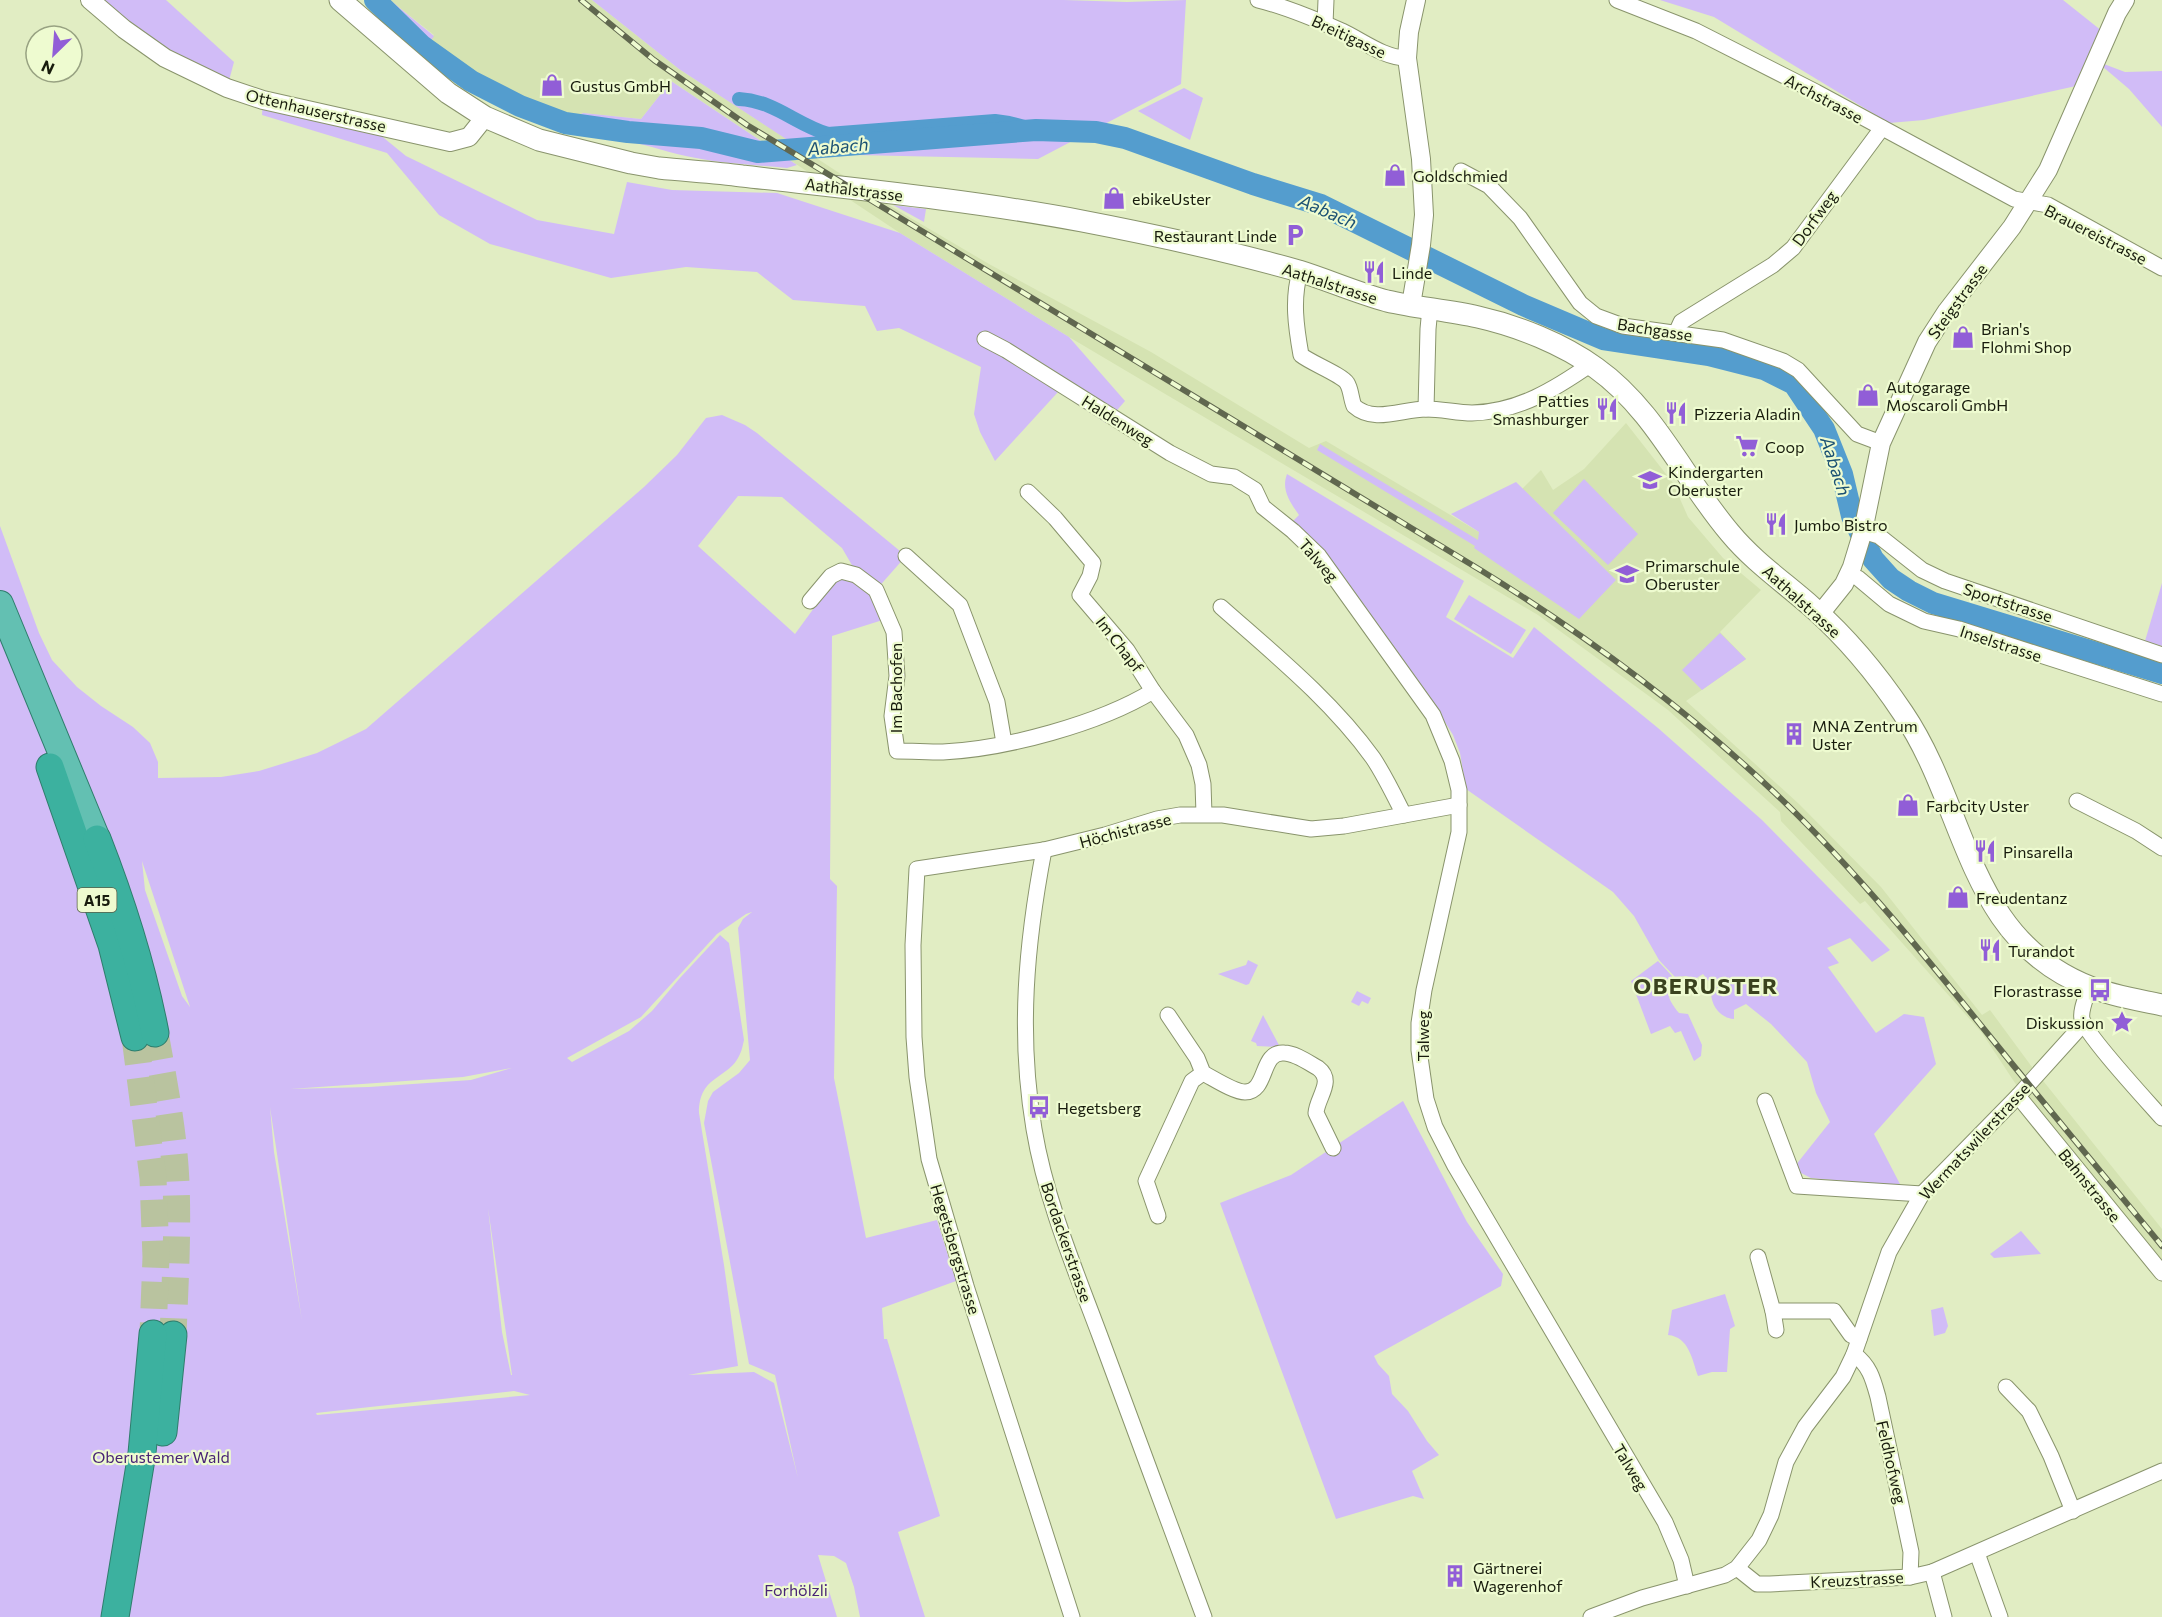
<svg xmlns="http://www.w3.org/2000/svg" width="2162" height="1617" font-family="Commissioner,sans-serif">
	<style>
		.built { fill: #d5e3b2 }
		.green { fill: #d1bcf7; fill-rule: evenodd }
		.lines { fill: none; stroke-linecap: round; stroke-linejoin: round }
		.canal { stroke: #549dce; stroke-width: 14 }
		.river { stroke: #549dce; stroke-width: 22 }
		.motorway-tunnel { stroke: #b9c39f; stroke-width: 27; stroke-dasharray: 27 14; stroke-linecap: butt }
		.minor-casing { stroke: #89946c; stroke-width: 17 }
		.tertiary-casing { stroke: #89946c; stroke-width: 20 }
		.secondary-casing { stroke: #89946c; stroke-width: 23 }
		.trunk-casing { stroke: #2f7d6c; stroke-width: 28 }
		.motorway-casing { stroke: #2f7d6c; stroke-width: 29 }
		.minor { stroke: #fff; stroke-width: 15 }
		.tertiary { stroke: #fff; stroke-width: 18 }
		.secondary { stroke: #fff; stroke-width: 21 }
		.trunk { stroke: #63c0b2; stroke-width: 26 }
		.motorway { stroke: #3cb19f; stroke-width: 27 }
		.rail-casing { stroke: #60674f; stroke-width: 6 }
		.rail { stroke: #eefbd0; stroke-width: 4; stroke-dasharray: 11; stroke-linecap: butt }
		.labels { text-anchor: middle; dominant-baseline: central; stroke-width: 4.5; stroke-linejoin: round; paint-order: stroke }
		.shield { fill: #eefbd0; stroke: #585f48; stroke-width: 1.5 }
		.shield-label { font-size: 15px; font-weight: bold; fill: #181c0d }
		.street-label { font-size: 16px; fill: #181c0d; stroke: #eefbd0 }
		.poi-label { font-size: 16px; fill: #181c0d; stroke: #eefbd0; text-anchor: start }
		.park-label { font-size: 16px; fill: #492476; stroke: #eefbd0 }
		.water-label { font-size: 18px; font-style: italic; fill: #1b5173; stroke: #eefbd0 }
		.district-label { font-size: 22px; font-weight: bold; letter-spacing: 1.5px; fill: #3a421e; stroke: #eefbd0 }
	</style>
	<rect width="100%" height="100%" fill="#e1edc3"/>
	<path class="built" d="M390,0H592L679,69L887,204L989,264L1151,352L1309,448L1326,441L1479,532L1541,470L1553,490L1584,469L1626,423L1673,483L1688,517L1723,558L1761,590L1720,632L1746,659L1686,701L1799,804L1881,887L1982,1015L1990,1010L2032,1067L2162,1229V1262L2015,1083L1982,1033L1865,901L1860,904L1781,821L1780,812L1668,710L1538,615L1069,337L900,233L671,81L641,119L583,113L565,123L488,88L429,42L434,35Z"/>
	<g class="green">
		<path d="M90,0H166L234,62L227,88Z"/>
		<path d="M364,0H390L434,36L430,42L488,88L565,123L583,113L641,119L671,81L797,165L787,168C757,165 726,164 696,158C672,154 649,145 626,141C576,132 537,127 491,102C443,75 403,38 364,0Z"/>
		<path d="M592,0H1064L1127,2L1186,0L1181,84L1038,159L809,154L679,69Z"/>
		<path d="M1660,0H2063L2107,35L2096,61L2125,72L2162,71V127L2129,89L2096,61L2076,86L1924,120L1889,123L1714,17Z"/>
		<path d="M1184,88L1203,98L1190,140L1138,111Z"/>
		<path d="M263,100L363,121L406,156L537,220L614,234L627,182L672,190L777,193L900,233L1069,337L1125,401L1106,423L1058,392L995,461L980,432L974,414L981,367L899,328L877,331L865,306L793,300L757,272L686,267L611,278L490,244L439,215L387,153L262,115Z"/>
		<path d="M893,205L926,209L924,222Z"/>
		<path d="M722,415L745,425L757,433L906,556L876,590L889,618L832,636L830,879L837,886L834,1078L866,1238L937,1220L956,1281L882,1308L884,1339H887L940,1516L898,1532L925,1617H860L854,1587L846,1563L834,1556L818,1555L837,1617H0V526L39,633L52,660L77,687L101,706L133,727L150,743L158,762V778L221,777L259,771L317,753L366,729L644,487L677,455L706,418ZM738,496L782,497L842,548L856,572L841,571L795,634L698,546ZM142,861L190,1007L182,996L145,890ZM752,912L743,919L738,928L750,1060L739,1073L713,1092L708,1101L704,1123L749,1364L775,1375L798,1478L774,1383L754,1372L688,1375L738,1366L724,1265L699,1113C699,1074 729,1080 740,1054C742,1050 743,1044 744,1040L729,943L720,935L679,979L652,1011L629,1031L572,1062L567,1058L641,1017L717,934L746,914ZM512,1068L471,1080L369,1087L290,1089L463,1077ZM270,1107L302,1321L274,1152ZM488,1208L512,1375H511L502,1332ZM514,1391L530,1395L317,1415L316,1413Z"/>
		<path d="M1320,444L1478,540L1479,532L1451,514L1516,482L1616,580L1579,619L1474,548L1475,546L1317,450Z"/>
		<path d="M1287,474L1464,581L1446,617L1513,658L1534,627L1658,728L1762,820L1890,950L1872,962L1850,938L1827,948L1839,963L1828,967L1876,1033L1904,1014L1924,1017L1936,1064L1874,1134L1901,1186L1811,1178L1799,1172L1795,1166L1830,1122L1816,1093L1807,1062L1771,1024L1746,1004L1734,1010V1019C1717,1018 1708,1000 1712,985L1703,974L1695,979L1686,976L1675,977L1659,960L1634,916L1613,892L1466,789L1460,753L1453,735L1427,693L1317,543L1293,521L1299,515C1290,502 1281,490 1287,474Z"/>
		<path d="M1584,479L1638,534L1608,565L1553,513Z"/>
		<path d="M2162,583V646L2145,641Z"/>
		<path d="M1469,595L1526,630L1511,654L1454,619Z"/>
		<path d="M1720,633L1746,659L1702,690L1682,670Z"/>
		<path d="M1248,960L1258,965L1249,984L1246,985L1218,974L1246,965Z"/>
		<path d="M1658,961L1672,976C1664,992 1669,1001 1679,1013L1688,1014L1702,1045L1701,1056L1694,1061L1681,1031L1675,1033L1670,1026L1651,1034L1631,981Z"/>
		<path d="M1357,991L1371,998L1368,1004L1362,1001L1359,1006L1351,1002Z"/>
		<path d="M1263,1015L1280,1047L1257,1046L1256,1043L1251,1041Z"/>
		<path d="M1403,1101L1467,1222L1503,1274L1501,1286L1374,1356L1378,1364L1389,1376L1392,1394L1408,1411L1427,1441L1439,1455L1412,1471L1424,1499L1413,1496L1336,1519L1220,1203L1291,1175Z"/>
		<path d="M2021,1231L2041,1254L1994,1258L1990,1254Z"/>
		<path d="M1725,1294L1735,1326L1730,1329L1727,1372H1712L1698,1376C1692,1359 1689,1337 1668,1335L1672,1310Z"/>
		<path d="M1943,1307L1948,1326L1945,1333L1934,1336L1931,1310Z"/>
	</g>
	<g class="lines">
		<path class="canal" d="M739,99C775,101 795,124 828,134L995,121L1009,123L1036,130"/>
		<path class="river" d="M375,0L422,46L471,81L520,106L565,123L628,132L701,138L758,152L1036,130L1096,132L1125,138L1253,184L1321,205L1523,305L1603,339L1709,355L1764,369L1794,384L1824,429L1842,474L1852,516L1873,559L1891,579L1909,591L1933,603L2162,673"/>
		<g class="motorway-tunnel">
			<path d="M155,1033C164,1083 174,1133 176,1183C178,1234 175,1284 173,1335"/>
			<path d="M135,1037L153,1178L156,1257L153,1334"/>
		</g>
		<g class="minor-casing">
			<g id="minor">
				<path d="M1258,0C1287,7 1315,19 1342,31C1363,41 1384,58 1407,58"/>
				<path d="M1617,0L1696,31L1816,92L2014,199L2048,205L2162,268"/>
				<path d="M1325,24L1326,0"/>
				<path d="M1461,171L1489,186L1520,218L1580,303L1596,316L1623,326L1723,340L1783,361L1798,370L1857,434L1881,443"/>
				<path d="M1300,272C1292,299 1296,327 1301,355C1311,363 1342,375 1347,383C1351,389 1351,399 1354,406C1374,424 1402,409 1426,409C1442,409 1457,413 1472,413C1518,412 1555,389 1591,364"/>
				<path d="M1676,333L1681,322L1773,265L1793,248L1882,128"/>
				<path d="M985,339L1006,350L1170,453L1211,474L1234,477L1255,490L1263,507L1293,531L1319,556L1433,715L1452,761L1459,790V832L1424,990L1419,1023V1050L1426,1099L1435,1127L1455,1166L1665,1522L1681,1560L1687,1586"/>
				<path d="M1426,409L1428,329L1430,308"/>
				<path d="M1028,492L1055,518L1093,563L1090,576L1080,595L1127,650L1153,691L1186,735L1199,765L1203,784L1204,814"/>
				<path d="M1863,531L1879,536L1922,570L1945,581L2162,655"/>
				<path d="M906,556L960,605L997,702L1004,743"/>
				<path d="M1849,575L1858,578L1889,604L1924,621L1959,629L2162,694"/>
				<path d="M810,601L831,576L841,571L856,575L876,590L894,632L897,676L892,716L897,751C912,751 927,752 943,752C1005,749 1099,724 1153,691"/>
				<path d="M1221,607C1274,654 1331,700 1373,758C1385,776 1394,795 1404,815"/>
				<path d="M2077,801L2136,831L2162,848"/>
				<path d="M1044,850C1026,944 1018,1034 1034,1129C1046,1201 1075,1269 1100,1336C1135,1430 1169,1523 1204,1617"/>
				<path d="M2089,987C2087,996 2080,1010 2082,1019C2085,1034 2148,1102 2162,1118"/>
				<path d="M1168,1015L1197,1058L1203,1073C1213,1078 1234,1092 1245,1092C1268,1092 1260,1051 1284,1053C1295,1053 1309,1063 1318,1068C1335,1081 1317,1097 1316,1113L1333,1148"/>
				<path d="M2018,1096L2162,1273"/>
				<path d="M1765,1101L1797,1186L1922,1194"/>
				<path d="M1158,1216L1146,1181L1192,1081L1203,1073"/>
				<path d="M1758,1257L1773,1311H1834L1851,1335L1859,1339"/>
				<path d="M1773,1311L1776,1330"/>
				<path d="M1854,1354C1870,1366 1873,1379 1878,1397L1911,1552L1910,1577"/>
				<path d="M2006,1387L2029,1411L2051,1456L2073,1511"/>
				<path d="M1977,1553L2000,1617"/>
				<path d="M1737,1568L1757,1584H1770L1910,1577L1932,1572L2162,1471"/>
				<path d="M1932,1572L1944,1617"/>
				<path d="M1072,1617L966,1286L929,1159L917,1077L914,1037L913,945L917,869L1044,850L1105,835L1157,819L1180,815H1223L1311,829L1344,826L1459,805"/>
				<path d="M1591,1617L1642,1598L1725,1575L1737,1568L1759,1540L1771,1515L1786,1462L1805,1427L1843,1377L1854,1354L1889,1252L1922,1194L2018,1096L2084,1023"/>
			</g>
		</g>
		<g class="tertiary-casing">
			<g id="tertiary">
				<path d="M90,0L124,29L165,58L227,88L263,100L450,142L469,137L485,117"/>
				<path d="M1411,305L1421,245L1424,215L1421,159L1407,58L1409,32L1416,0"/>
				<path d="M1820,614L1844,584L1852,567L1863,531L1881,443L1927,342L1947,311L2012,227L2048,170L2117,13L2125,0"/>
			</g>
		</g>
		<g class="secondary-casing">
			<path id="secondary" d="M340,0L448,93L485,117L539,140L631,163L659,168C687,171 715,172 742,176C856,189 970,200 1082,221C1155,235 1228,251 1299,271C1328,280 1357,293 1387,301C1417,308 1448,310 1478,317C1518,326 1563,344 1596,368C1655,410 1684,479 1730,533C1754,562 1785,583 1812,607C1847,638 1877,674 1903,713C1968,809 1966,939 2090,987C2113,996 2139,1000 2162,1005"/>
		</g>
		<g class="trunk-casing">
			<path id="trunk" d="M0,604L97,839"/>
		</g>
		<g class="motorway-casing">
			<g id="motorway">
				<path d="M50,767L112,945L135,1037"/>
				<path d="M97,839C122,903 142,966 155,1033"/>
				<path d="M163,1432L173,1335"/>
				<path d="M115,1617L142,1453L153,1334"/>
			</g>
		</g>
		<use href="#minor" class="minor"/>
		<use href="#tertiary" class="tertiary"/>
		<use href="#secondary" class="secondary"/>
		<use href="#trunk" class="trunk"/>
		<use href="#motorway" class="motorway"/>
		<g class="rail-casing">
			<path id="rail" d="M581,0L654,60L747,125L1482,571C1587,636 1685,708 1775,793C1856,870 1926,957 1996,1044C2051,1112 2107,1179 2162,1246"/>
		</g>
		<use href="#rail" class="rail"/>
	</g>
	<defs>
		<g id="shop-bare" transform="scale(1.8)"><path d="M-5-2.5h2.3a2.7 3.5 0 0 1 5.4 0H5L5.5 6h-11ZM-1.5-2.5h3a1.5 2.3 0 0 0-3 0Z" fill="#915ed7" stroke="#eefbd0" stroke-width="2.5" paint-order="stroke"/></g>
		<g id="parking-bare" transform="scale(1.8)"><path d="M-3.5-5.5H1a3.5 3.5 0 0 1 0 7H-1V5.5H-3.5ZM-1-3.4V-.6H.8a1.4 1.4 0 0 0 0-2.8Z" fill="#915ed7" stroke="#eefbd0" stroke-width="2.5" paint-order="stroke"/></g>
		<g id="restaurant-bare" transform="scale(1.8)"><path d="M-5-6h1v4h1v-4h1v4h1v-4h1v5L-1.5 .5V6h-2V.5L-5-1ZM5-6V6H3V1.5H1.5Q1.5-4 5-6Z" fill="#915ed7" stroke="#eefbd0" stroke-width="2.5" paint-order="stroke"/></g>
		<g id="supermarket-bare" transform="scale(1.8)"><path d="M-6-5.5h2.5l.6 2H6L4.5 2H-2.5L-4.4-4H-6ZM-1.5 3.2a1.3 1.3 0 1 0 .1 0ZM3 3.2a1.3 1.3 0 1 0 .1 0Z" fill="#915ed7" stroke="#eefbd0" stroke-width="2.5" paint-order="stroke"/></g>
		<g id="school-bare" transform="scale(1.8)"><path d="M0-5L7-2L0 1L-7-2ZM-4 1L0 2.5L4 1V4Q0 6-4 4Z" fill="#915ed7" stroke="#eefbd0" stroke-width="2.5" paint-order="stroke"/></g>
		<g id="building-bare" transform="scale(1.8)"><path d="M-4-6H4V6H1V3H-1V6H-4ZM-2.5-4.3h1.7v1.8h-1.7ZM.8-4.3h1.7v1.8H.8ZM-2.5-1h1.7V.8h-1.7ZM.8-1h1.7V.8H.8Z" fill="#915ed7" stroke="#eefbd0" stroke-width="2.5" paint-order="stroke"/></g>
		<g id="bus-bare" transform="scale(1.8)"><path d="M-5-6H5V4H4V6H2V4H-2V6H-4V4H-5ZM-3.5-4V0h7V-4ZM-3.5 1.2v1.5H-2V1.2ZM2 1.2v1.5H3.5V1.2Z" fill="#915ed7" stroke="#eefbd0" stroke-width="2.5" paint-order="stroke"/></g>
		<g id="sight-bare" transform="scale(1.8)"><path d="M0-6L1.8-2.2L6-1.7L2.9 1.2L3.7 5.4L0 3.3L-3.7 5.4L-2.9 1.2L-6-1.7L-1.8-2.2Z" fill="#915ed7" stroke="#eefbd0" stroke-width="2.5" paint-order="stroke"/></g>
	</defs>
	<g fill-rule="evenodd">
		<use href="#shop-bare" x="552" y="85"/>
		<use href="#shop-bare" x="1395" y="175"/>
		<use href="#shop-bare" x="1114" y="198"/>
		<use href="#parking-bare" x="1295" y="235"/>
		<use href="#restaurant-bare" x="1374" y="272"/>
		<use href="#shop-bare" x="1963" y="337"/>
		<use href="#shop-bare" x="1868" y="395"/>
		<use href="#restaurant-bare" x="1607" y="409"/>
		<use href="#restaurant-bare" x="1676" y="413"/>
		<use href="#supermarket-bare" x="1747" y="446"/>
		<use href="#school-bare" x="1650" y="480"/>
		<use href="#restaurant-bare" x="1776" y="524"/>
		<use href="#school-bare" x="1627" y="574"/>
		<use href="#building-bare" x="1794" y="734"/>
		<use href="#shop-bare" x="1908" y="805"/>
		<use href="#restaurant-bare" x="1985" y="851"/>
		<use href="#shop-bare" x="1958" y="897"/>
		<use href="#restaurant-bare" x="1990" y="950"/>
		<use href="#bus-bare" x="2100" y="990"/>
		<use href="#sight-bare" x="2122" y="1022"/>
		<use href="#bus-bare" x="1039" y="1107"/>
		<use href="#building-bare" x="1455" y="1576"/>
	</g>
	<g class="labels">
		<rect class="shield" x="77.5" y="888" width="39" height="24" rx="4.5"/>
		<g class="shield-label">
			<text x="97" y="900">A15</text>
		</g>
		<g class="street-label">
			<text transform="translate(1349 36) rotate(25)">Breitigasse</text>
			<text transform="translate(1824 98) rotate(28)">Archstrasse</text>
			<text transform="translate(316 110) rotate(13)">Ottenhauserstrasse</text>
			<text transform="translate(854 189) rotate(7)">Aathalstrasse</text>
			<text transform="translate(1814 218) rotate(-54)">Dorfweg</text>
			<text transform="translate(2096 234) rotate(27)">Brauereistrasse</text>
			<text transform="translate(1330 283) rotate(18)">Aathalstrasse</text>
			<text transform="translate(1957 301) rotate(-54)">Steigstrasse</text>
			<text transform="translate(1655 329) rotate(9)">Bachgasse</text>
			<text transform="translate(1118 420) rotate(32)">Haldenweg</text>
			<text transform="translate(1319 560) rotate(49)">Talweg</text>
			<text transform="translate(1802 601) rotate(42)">Aathalstrasse</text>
			<text transform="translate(2008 602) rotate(18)">Sportstrasse</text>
			<text transform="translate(2001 643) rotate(18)">Inselstrasse</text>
			<text transform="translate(1120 644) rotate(52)">Im Chapf</text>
			<text transform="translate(895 688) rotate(-90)">Im Bachofen</text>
			<text transform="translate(1125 830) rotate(-15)">Höchistrasse</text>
			<text transform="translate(1422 1036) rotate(-90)">Talweg</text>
			<text transform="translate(1974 1141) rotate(-47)">Wermatswilerstrasse</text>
			<text transform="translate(2090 1185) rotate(51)">Bahnstrasse</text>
			<text transform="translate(1067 1242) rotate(71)">Bordackerstrasse</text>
			<text transform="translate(956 1249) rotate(73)">Hegetsbergstrasse</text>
			<text transform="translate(1892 1462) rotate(77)">Feldhofweg</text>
			<text transform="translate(1631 1467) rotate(59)">Talweg</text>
			<text transform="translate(1857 1579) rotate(-3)">Kreuzstrasse</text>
		</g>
		<g class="poi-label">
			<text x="570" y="85">Gustus GmbH</text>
			<text x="1413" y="175">Goldschmied</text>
			<text x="1132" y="198">ebikeUster</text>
			<text x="1277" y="235" text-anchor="end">Restaurant Linde</text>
			<text x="1392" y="272">Linde</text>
			<text x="1981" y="328">Brian's<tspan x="1981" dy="18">Flohmi Shop</tspan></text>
			<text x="1886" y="386">Autogarage<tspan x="1886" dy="18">Moscaroli GmbH</tspan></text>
			<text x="1589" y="400" text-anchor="end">Patties<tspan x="1589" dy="18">Smashburger</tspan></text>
			<text x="1694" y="413">Pizzeria Aladin</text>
			<text x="1765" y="446">Coop</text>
			<text x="1668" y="471">Kindergarten<tspan x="1668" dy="18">Oberuster</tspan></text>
			<text x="1794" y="524">Jumbo Bistro</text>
			<text x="1645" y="565">Primarschule<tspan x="1645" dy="18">Oberuster</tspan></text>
			<text x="1812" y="725">MNA Zentrum<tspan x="1812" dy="18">Uster</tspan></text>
			<text x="1926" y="805">Farbcity Uster</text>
			<text x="2003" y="851">Pinsarella</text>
			<text x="1976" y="897">Freudentanz</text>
			<text x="2008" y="950">Turandot</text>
			<text x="2082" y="990" text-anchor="end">Florastrasse</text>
			<text x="2104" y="1022" text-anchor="end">Diskussion</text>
			<text x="1057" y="1107">Hegetsberg</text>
			<text x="1473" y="1567">Gärtnerei<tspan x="1473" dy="18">Wagerenhof</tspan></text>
		</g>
		<g class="park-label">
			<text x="161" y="1456">Oberustemer Wald</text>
			<text x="796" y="1589">Forhölzli</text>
		</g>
		<g class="water-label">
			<text transform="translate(838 146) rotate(-5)">Aabach</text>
			<text transform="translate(1328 211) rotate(23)">Aabach</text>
			<text transform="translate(1836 466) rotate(72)">Aabach</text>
		</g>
		<g class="district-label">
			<text x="1706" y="985">OBERUSTER</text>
		</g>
	</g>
	<g transform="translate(54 54) rotate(205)"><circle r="28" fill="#eefbd0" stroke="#98a282" stroke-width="1.5"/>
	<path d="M0-4.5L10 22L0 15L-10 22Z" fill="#915ed7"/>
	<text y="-9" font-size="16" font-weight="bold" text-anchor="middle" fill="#181c0d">N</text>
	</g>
</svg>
